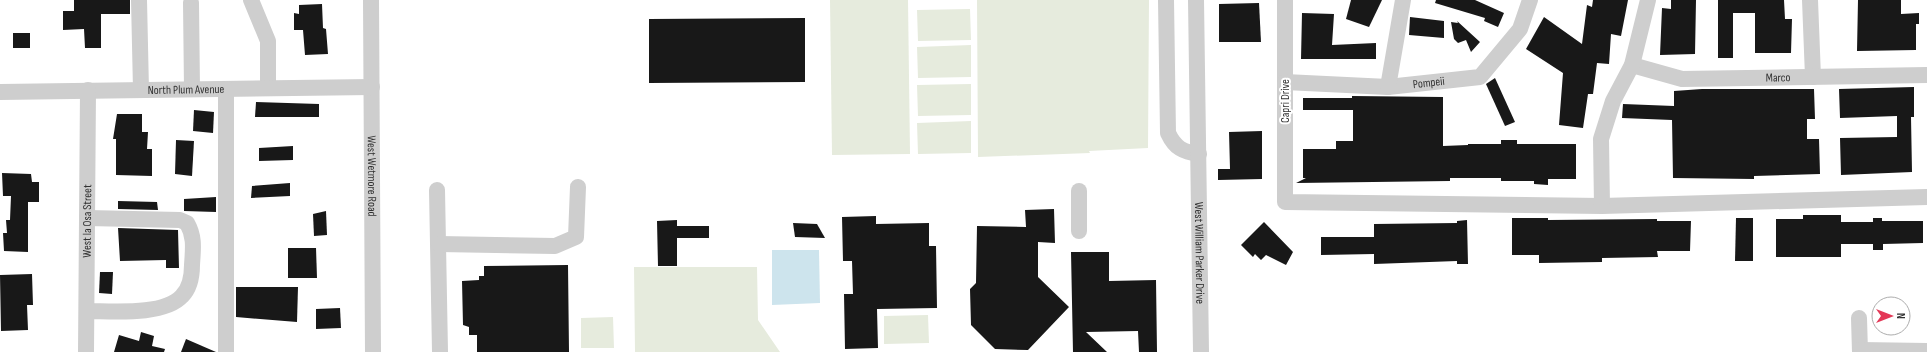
<svg xmlns="http://www.w3.org/2000/svg" width="1927" height="352" font-family="'Sofia Sans Condensed',sans-serif">
	<style>
		.green { fill: #e6ebdd }
		.water { fill: #cde4ed }
		.building { fill: #181818 }
		.lines { fill: none; stroke-linecap: round; stroke-linejoin: round }
		.minor { stroke: #cecece; stroke-width: 16 }
		.labels { text-anchor: middle; dominant-baseline: central; stroke-width: 4; stroke-linejoin: round; paint-order: stroke }
		.street-label { font-size: 12px; fill: #313131; stroke: #fff }
	</style>
	<rect width="100%" height="100%" fill="#fff"/>
	<g class="green">
		<path d="M830,0H908L910,154L832,155Z"/>
		<path d="M977,0H1149L1148,148L1089,151L1090,153L978,157Z"/>
		<path d="M970,9L971,40L918,41L917,10Z"/>
		<path d="M971,45V77L918,78L917,47Z"/>
		<path d="M971,84V115L918,116L917,85Z"/>
		<path d="M971,121V153L918,154L917,123Z"/>
		<path d="M634,267H757L758,320L780,352H635Z"/>
		<path d="M928,315L929,343L884,344V316Z"/>
		<path d="M613,317L614,348H581V318Z"/>
	</g>
	<path class="water" d="M772,250H819L820,303L772,305Z"/>
	<g class="building">
		<path d="M74,0H130V14H101V48H85L84,29L63,30V11H74Z"/>
		<path d="M1351,0H1382L1369,27L1346,19Z"/>
		<path d="M1436,0H1475L1504,13L1498,27L1484,21L1485,18L1435,3Z"/>
		<path d="M1593,0H1628L1621,36L1611,34L1609,64L1597,63L1593,94H1588L1583,128L1559,125L1563,73L1526,49L1544,17L1582,44L1587,5L1592,7Z"/>
		<path d="M1671,0H1696L1695,54L1660,55L1662,8L1671,9Z"/>
		<path d="M1718,0H1784L1785,19H1792L1791,53H1755V13H1733V58H1718Z"/>
		<path d="M1858,0H1901V14L1919,13V24H1916V50L1857,51Z"/>
		<path d="M1259,3L1261,42H1219V4Z"/>
		<path d="M322,4L323,28L326,29L328,54L305,55L303,30H294V13L299,14V5Z"/>
		<path d="M1302,13L1334,14L1332,45L1376,43V59H1301Z"/>
		<path d="M1410,17L1444,21V38L1409,35Z"/>
		<path d="M805,18V82L649,83V19Z"/>
		<path d="M1457,21L1480,42L1471,52L1466,40L1458,43L1454,39L1451,22L1458,23Z"/>
		<rect x="13" y="33" width="17" height="15"/>
		<path d="M1495,78L1515,122L1505,126L1486,84Z"/>
		<path d="M1914,87V117H1911L1912,172L1841,175L1840,138L1897,137V116L1840,118L1839,89Z"/>
		<path d="M1702,89H1814L1815,119H1807V139H1819L1820,174L1754,176V179L1673,178L1672,120L1622,118L1623,104L1674,106V91Z"/>
		<path d="M1352,96L1443,97V146L1468,145V144H1501V140H1517V144H1576V179H1548V185L1534,184V181H1501V178H1450V181L1296,183L1306,178H1303V149H1336V141H1353V110H1303V98H1352Z"/>
		<path d="M256,102L319,104V117H255Z"/>
		<path d="M194,110L214,112L213,133L193,131Z"/>
		<path d="M117,114H142V132H148L147,149H152V176L116,175V139H113Z"/>
		<path d="M1262,131V179L1218,180V169H1230L1229,132Z"/>
		<path d="M176,140L194,141L192,176L175,174Z"/>
		<path d="M293,146V160L259,161V148Z"/>
		<path d="M2,173L31,174L32,182H39V202H28V252L4,251L3,233H7L6,220H10L11,196H3Z"/>
		<path d="M290,183V196L251,198L252,186Z"/>
		<path d="M216,197V212L184,211V199Z"/>
		<path d="M118,201L157,202L158,210L118,209Z"/>
		<path d="M1054,209L1055,243L1038,242V277L1069,307L1028,350L995,349L971,325L970,289L976,283L977,226L1026,227L1025,210Z"/>
		<path d="M326,211L327,235L314,236L313,214Z"/>
		<path d="M1803,215H1841V222H1873V218H1882V221H1923V243L1883,244V250H1873V244H1841V257H1776V219H1803Z"/>
		<path d="M876,216V224L929,223V246H936L937,308L877,309L878,348L845,349L844,294H853L852,261H843L842,217Z"/>
		<path d="M1512,218H1548V220L1657,219V221H1691L1690,251H1657L1658,257L1602,258V262L1539,263V255H1512Z"/>
		<path d="M1736,218H1753V261H1735Z"/>
		<path d="M677,220V226H709V238H677V266H658L657,221Z"/>
		<path d="M1467,220L1468,264H1457V261L1374,264V254L1321,255V237H1374V224L1457,223V221Z"/>
		<path d="M1264,222L1293,252L1286,265L1266,255L1261,260L1255,254L1253,257L1241,245Z"/>
		<path d="M793,223L817,224L825,238L795,237Z"/>
		<path d="M118,228L178,230L179,268H166V260L120,261Z"/>
		<path d="M288,248H316L317,278H288Z"/>
		<path d="M1071,252H1109V281L1156,280L1157,352H1139L1138,331L1086,332L1107,352H1073Z"/>
		<path d="M568,265L569,352H477V335H469V327L463,325L462,281L479,280V276H484V266Z"/>
		<path d="M100,272H113L112,294L99,293Z"/>
		<path d="M32,274L33,305H27L28,330L1,331L0,275Z"/>
		<path d="M236,287H298L297,322L236,317Z"/>
		<path d="M340,308L341,328L316,329V309Z"/>
		<path d="M141,332L154,336L152,346L165,349L164,352H114L119,335L139,341Z"/>
		<path d="M186,339L216,352H181Z"/>
	</g>
	<g class="lines">
		<g class="minor">
			<path d="M139,0L141,90"/>
			<path d="M251,0L268,41V88"/>
			<path id="s1" d="M371,0L373,352"/>
			<path d="M1166,0L1168,133C1175,148 1183,152 1199,154"/>
			<path id="s2" d="M1196,0L1201,352"/>
			<path d="M1285,0V202L1602,206L1927,197"/>
			<path d="M1810,0L1813,77"/>
			<path d="M191,3L192,89"/>
			<path id="s3" d="M1632,65L1682,79L1927,75"/>
			<path id="s4" d="M1285,82L1388,87L1480,77L1520,29L1530,0"/>
			<path d="M1388,87L1403,0"/>
			<path id="s5" d="M0,92L372,87"/>
			<path d="M437,190L440,352"/>
			<path d="M1079,191V231"/>
			<path d="M1602,206L1601,139L1613,101L1632,65L1648,0"/>
			<path d="M439,244L555,246L576,237L578,187"/>
			<path d="M87,311C112,311 164,316 182,296C190,288 192,275 192,265C193,249 195,237 187,223L180,220L87,218"/>
			<path d="M1859,318L1860,352"/>
			<path d="M1860,350L1927,351"/>
			<path id="s6" d="M86,352L88,90"/>
			<path d="M226,352V89"/>
		</g>
	</g>
	<g class="labels">
		<g class="street-label">
			<text stroke="none"><textPath href="#s3" startOffset="148">Marco</textPath></text>
			<text stroke="none"><textPath href="#s4" startOffset="144">Pompeii</textPath></text>
			<text stroke="none"><textPath href="#s5" startOffset="186">North Plum Avenue</textPath></text>
			<text transform="translate(1285 101) rotate(-90)">Capri Drive</text>
			<text stroke="none"><textPath href="#s1" startOffset="176">West Wetmore Road</textPath></text>
			<text stroke="none"><textPath href="#s6" startOffset="131">West la Osa Street</textPath></text>
			<text stroke="none"><textPath href="#s2" startOffset="253">West William Parker Drive</textPath></text>
		</g>
	</g>
	<g transform="translate(1891 316) rotate(90)"><circle r="19" fill="#ffffff" stroke="#adadad"/>
	<path d="M0-3L7 15L0 10L-7 15Z" fill="#e43857"/>
	<text y="-6" font-size="11" font-weight="bold" text-anchor="middle" fill="#313131">N</text>
	</g>
</svg>
